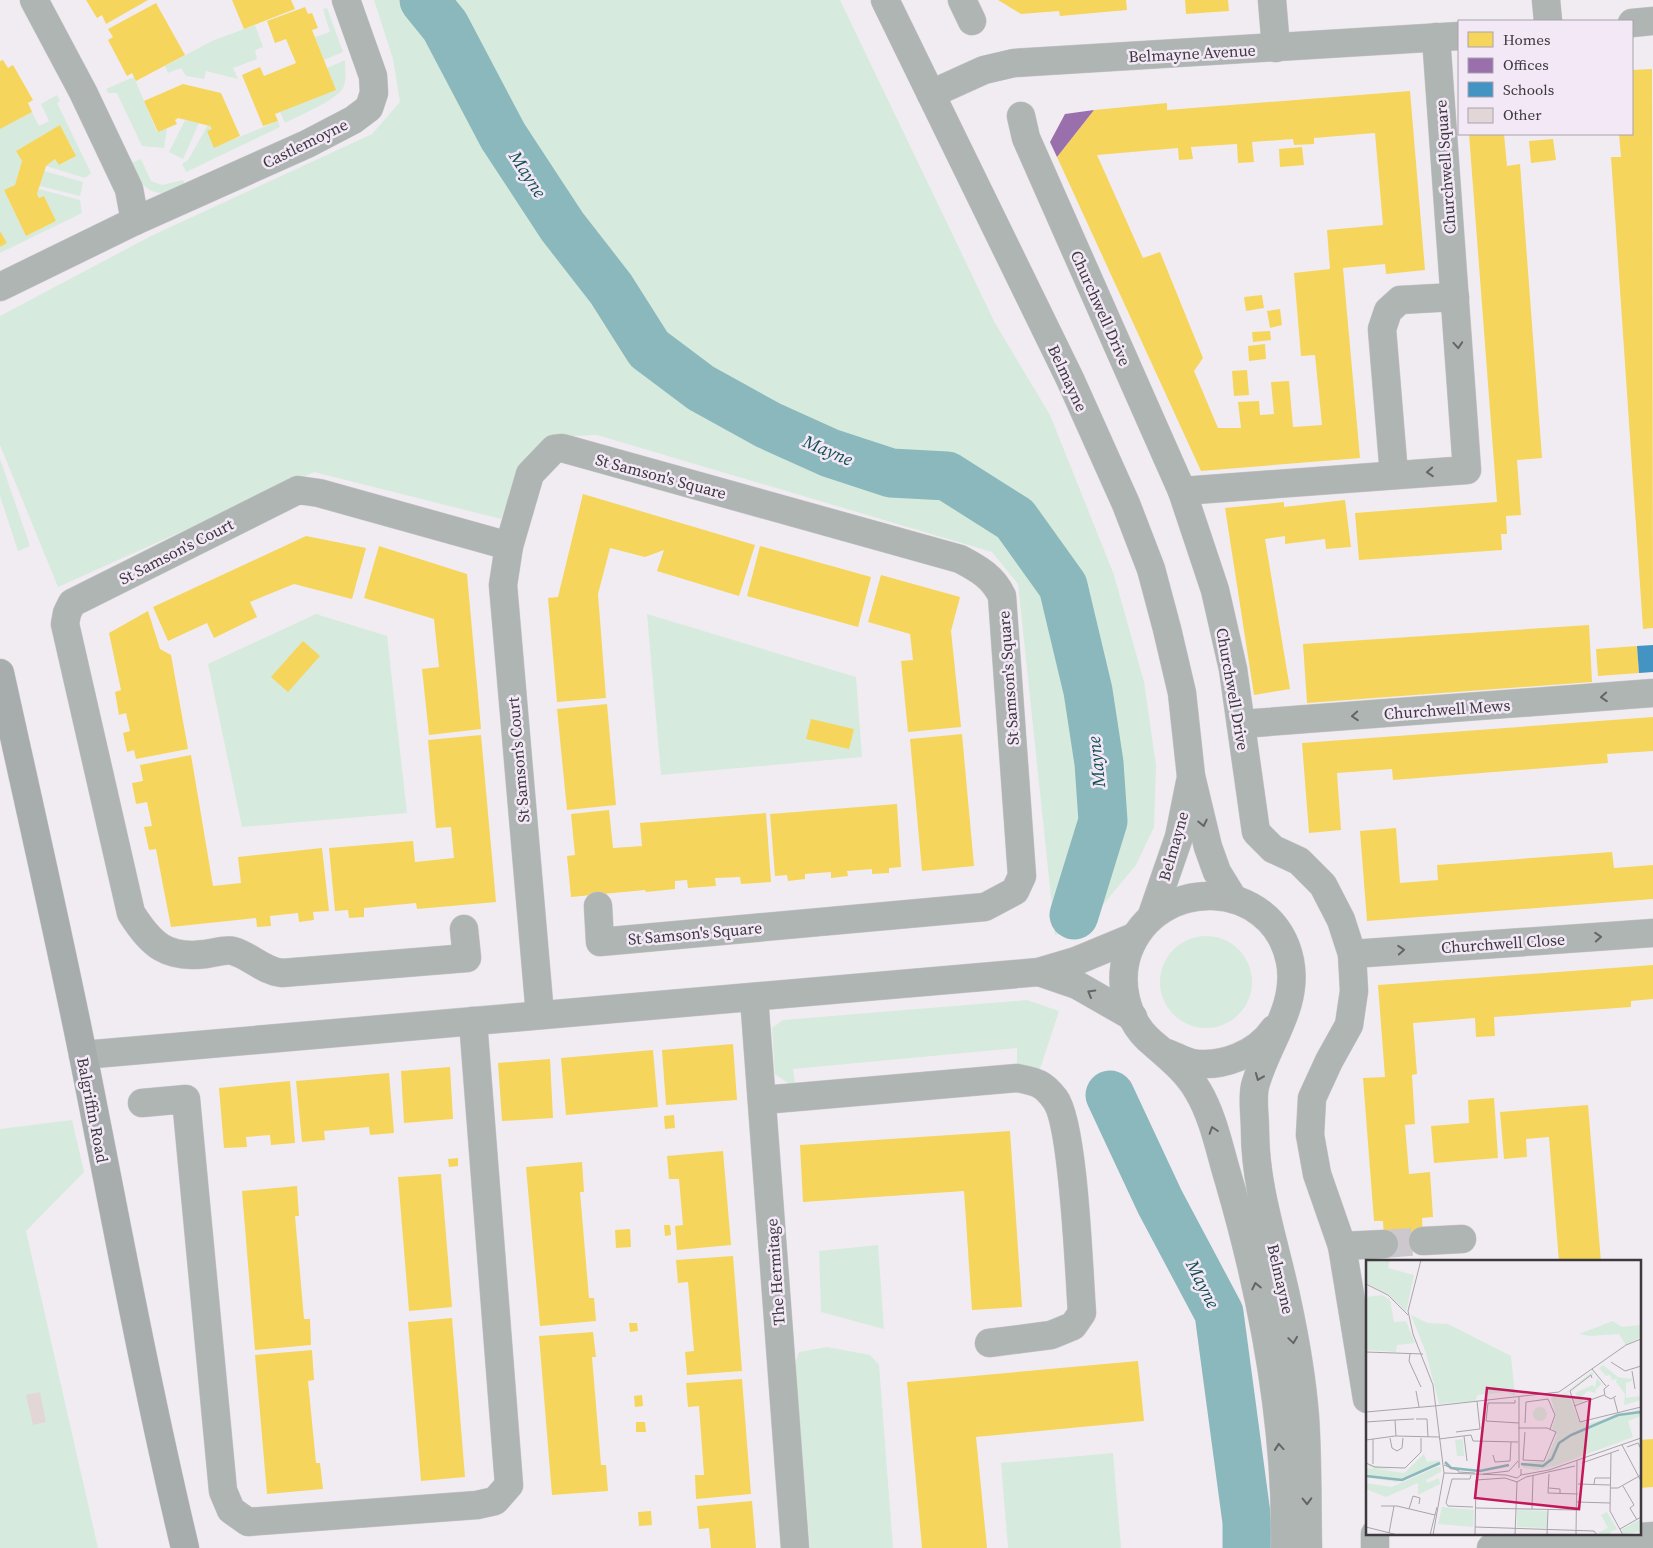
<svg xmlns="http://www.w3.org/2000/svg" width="1653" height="1548" font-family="'Source Serif 4',serif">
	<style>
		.green { fill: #d6ebdd }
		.homes { fill: #f6d55c; fill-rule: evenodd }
		.offices { fill: #9970ab }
		.schools { fill: #4393c3 }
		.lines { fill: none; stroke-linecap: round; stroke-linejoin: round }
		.river { stroke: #8bb8bc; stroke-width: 49 }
		.building { fill: #e2d6d7 }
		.minor-tunnel { stroke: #cdc8ce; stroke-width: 28; stroke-dasharray: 28 14; stroke-linecap: butt }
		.minor-casing { stroke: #ccc9cd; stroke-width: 29 }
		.major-casing { stroke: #ccc9cd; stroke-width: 29 }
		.minor { stroke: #afb5b3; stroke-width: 28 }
		.major { stroke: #a6adac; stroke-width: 28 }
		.oneway { stroke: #656468 }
		.labels { text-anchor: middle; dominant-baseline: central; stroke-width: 5; stroke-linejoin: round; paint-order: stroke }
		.street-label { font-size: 16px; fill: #3d393f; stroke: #f2e8f6 }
		.water-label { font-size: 18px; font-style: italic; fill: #134f52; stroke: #f2e8f6 }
		.inset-river { fill: none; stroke: #8bb8bc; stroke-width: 2.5 }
		.inset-road { fill: none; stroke: #a9a4aa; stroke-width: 1 }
		.view { fill: #c2185b; fill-opacity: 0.15; stroke: #c2185b; stroke-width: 2.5 }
		.inset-edge { fill: none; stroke: #3d393f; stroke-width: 2.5 }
	</style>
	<rect width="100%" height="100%" fill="#f1ecf2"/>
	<g class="green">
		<path d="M374,0H840L995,323L1050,415L1114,575L1144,682L1156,765L1154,827L1136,865L1088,923L1074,931L1055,935L1018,584L992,552L597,435L547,437L522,463L501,519L314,472L58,587L0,445V316L151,236L372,134L400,102L393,59Z"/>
		<path d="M327,8L343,52L324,60L315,37L330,32L323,9Z"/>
		<path d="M255,25L263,47L255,50L257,59L233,68L238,79L206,71L204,79L186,76L181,68L168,73L165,66L212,41Z"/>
		<path d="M345,60C345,69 347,80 343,88C337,100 298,116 285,123L280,112L335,90L327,68Z"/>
		<path d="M134,77L157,132L167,128L164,148L142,146L117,93H108L106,89Z"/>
		<path d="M57,95L60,101L57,103L91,173L85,178L46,166L55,159L60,165L76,156L60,125L16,151L22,161L15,185L4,190L26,236L56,221L44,196L39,198L37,194L39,189L80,200L82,213L0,253V247L7,243L0,231V129L32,112L39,126L49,121L41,104Z"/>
		<path d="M185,120L199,123L183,159L169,152Z"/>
		<path d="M278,121L280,127L186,172L182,164L188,160L208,125L212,129L215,147Z"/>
		<path d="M141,159L151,181L162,185L183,180L187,189C154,197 145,195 131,163Z"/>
		<path d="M44,171L83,182L80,196L40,186Z"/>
		<path d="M0,459L30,546L18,551L0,496Z"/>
		<path d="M316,614L387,636L407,813L242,827L208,664Z"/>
		<path d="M647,614L856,677L862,757L661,775Z"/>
		<circle cx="1206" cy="982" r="46"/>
		<path d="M1027,1000L1059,1011L1038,1075L1017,1069V1048L793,1069L796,1089L775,1074L772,1028L783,1020Z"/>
		<path d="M72,1120L84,1172L26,1231L98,1548H0V1129Z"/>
		<path d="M878,1245L884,1329L821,1312L819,1251Z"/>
		<path d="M827,1347L870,1355L879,1365L893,1548H810L795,1365L799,1352Z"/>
		<path d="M1113,1453L1121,1548H1008L1001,1463Z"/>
	</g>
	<g class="homes">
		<path d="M86,0H148L106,24L102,15L97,18Z"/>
		<path d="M232,0H291L295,9L244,29Z"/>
		<path d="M998,0H1126L1127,10L1060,16L1059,11L1021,14Z"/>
		<path d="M1185,0H1228L1229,11L1186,14Z"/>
		<path d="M156,3L185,55L136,81L132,73L127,76L108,40L113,37L108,29Z"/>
		<path d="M305,7L308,14L312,13L318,28L312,30L336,90L275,114L278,121L263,126L242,75L260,67L264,76L296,63L286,39L275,43L267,21Z"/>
		<path d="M3,60L8,68L13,65L33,100L28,103L32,112L0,129V61Z"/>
		<path d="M1652,69L1653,628L1643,629L1611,157H1621L1619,134H1632V70Z"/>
		<path d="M183,84L221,93L240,136L214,148L207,131L212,129L210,126L178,118L175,120L177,124L158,132L144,101Z"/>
		<path d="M1410,91L1425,270L1386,274L1385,264L1343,268L1360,458L1201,471L1057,157L1094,110L1167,103V110ZM1375,133L1383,225L1327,230L1330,269L1294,273L1301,356L1315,355L1322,425L1293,427L1289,381L1271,382L1274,414L1260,415L1259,401L1238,402L1241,428H1218L1194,371L1203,358L1160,252L1143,258L1097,155L1178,148L1179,160L1193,159L1191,147L1237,144L1238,163L1254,162L1252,142L1293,139L1294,145L1314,144V138Z"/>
		<path d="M60,125L76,156L59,165L55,159L46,166L37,194L39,198L44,196L56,221L26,236L4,190L15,185L22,161L16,151Z"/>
		<path d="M1469,134H1504L1507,166L1520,164L1542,458L1517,460L1521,515L1506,516L1507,534H1501L1502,550L1359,560L1355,513L1497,502Z"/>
		<path d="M1553,139L1556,160L1531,163L1529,141Z"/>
		<path d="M1302,147L1304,165L1280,167L1279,149Z"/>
		<path d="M0,231L7,243L0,247Z"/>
		<path d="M1262,295L1264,308L1246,311L1244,297Z"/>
		<path d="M1280,309L1282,325L1270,328L1267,311Z"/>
		<path d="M1270,331L1271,340L1253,342L1252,332Z"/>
		<path d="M1265,344L1266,359L1249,361L1248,346Z"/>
		<path d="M1247,370L1249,395L1234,396L1232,371Z"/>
		<path d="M583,494L755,545L739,596L657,571L664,550L645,557L610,548L598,594L606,698L557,702L548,598L558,597Z"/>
		<path d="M1345,500L1351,547L1326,549L1325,539L1285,544V536L1265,539L1290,689L1254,695L1225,508L1284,502V507Z"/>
		<path d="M306,536L366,548L352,599L294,584L250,602L257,617L214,638L207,623L168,641L153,607Z"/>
		<path d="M379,546L467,574L481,729L429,735L422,669L439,667L434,619L364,598Z"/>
		<path d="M760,546L871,577L858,627L747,596Z"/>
		<path d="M881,575L960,597L951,631L961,727L908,732L901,661L913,660L910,634L868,622Z"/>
		<path d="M148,611L160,649L171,655L188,749L136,759L134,750L127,752L123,733L130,731L126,713L119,715L115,692L121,690L109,633Z"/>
		<path d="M1589,625L1592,682L1307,703L1303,644Z"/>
		<path d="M303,641L320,656L288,692L271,677Z"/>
		<path d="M1637,646L1639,673L1598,676L1596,649Z"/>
		<path d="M607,704L616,805L567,810L557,709Z"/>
		<path d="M1653,717V751L1607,754L1608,763L1393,780L1392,769L1337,773L1341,830L1309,833L1302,743Z"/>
		<path d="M811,719L854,729L849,749L806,739Z"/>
		<path d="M962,734L974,866L922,871L910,739Z"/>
		<path d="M481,735L496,902L417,909L416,903L364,908V917L349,918L348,910L335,911L329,848L413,841L415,862L454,858L451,827L436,828L428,740Z"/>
		<path d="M191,755L213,886L241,883L238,857L322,848L329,911L313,912L314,920L299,922L298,913L270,916L271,926L257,927L256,918L171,927L156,849L149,850L144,827L152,826L147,802L136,804L132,783L143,781L140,765Z"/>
		<path d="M897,804L901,867L889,868V873L872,874V869L847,871L848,876L831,878V872L805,874V879L788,881L787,875L775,876L770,814Z"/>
		<path d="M609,810L613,848L642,846L640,823L766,813L771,882L741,884L740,877L715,878L716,886L688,888L687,880L675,881V889L646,892L645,890L571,897L567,856L575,855L571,814Z"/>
		<path d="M1396,828L1400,883L1438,880L1437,865L1612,852L1614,868L1653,865V899L1367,921L1360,831Z"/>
		<path d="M1653,965V999L1631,1001V1007L1494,1017L1495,1036L1476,1037L1475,1018L1413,1023L1417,1074L1412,1075L1415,1124L1405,1125L1409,1174L1430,1172L1433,1217L1422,1218L1424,1251L1385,1254L1383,1221H1374L1363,1078L1385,1077L1378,985Z"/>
		<path d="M733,1044L737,1100L666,1105L662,1050Z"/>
		<path d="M653,1050L658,1107L566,1115L561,1058Z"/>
		<path d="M550,1059L553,1118L502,1121L498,1063Z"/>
		<path d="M450,1067L453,1119L404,1123L401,1071Z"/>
		<path d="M389,1073L394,1133L370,1135L369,1127L324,1131L325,1140L302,1142L296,1081Z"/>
		<path d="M290,1081L295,1143L271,1145L270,1135L246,1137L247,1147L224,1148L219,1088Z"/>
		<path d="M1494,1098L1498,1158L1434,1163L1431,1126L1469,1123L1468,1100Z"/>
		<path d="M1588,1105L1601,1262H1559L1549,1137L1526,1139L1527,1157L1504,1159L1500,1112Z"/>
		<path d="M674,1115L675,1128L665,1129L664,1116Z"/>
		<path d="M1010,1131L1022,1307L972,1310L964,1191L803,1202L800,1145Z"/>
		<path d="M723,1151L731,1245L677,1250L675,1226L683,1225L679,1179H669L667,1156Z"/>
		<path d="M458,1158V1166L449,1167L448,1159Z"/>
		<path d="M582,1162L584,1192H580L589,1298H594L596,1321L540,1326L526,1167Z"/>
		<path d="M441,1174L452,1307L409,1311L398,1177Z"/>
		<path d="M297,1186L299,1216H295L304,1319H310L311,1345L255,1350L242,1191Z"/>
		<path d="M664,1225H670L671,1235L665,1236Z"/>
		<path d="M630,1229L631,1247L616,1248L615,1230Z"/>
		<path d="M733,1256L742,1371L687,1375L685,1352L694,1351L688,1282L678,1283L676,1260Z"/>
		<path d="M452,1318L465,1477L421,1481L408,1322Z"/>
		<path d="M629,1323H637L638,1331L630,1332Z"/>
		<path d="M593,1332L596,1357H592L601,1465H606L608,1491L552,1495L539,1336Z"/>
		<path d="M312,1350L314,1380L308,1381L316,1463H320L323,1489L267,1494L255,1355Z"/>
		<path d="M1138,1361L1144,1421L976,1437L987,1548H922L907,1382Z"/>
		<path d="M742,1379L751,1494L696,1499L695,1475H704L699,1406L688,1407L686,1383Z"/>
		<path d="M642,1395L643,1406L635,1407L634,1396Z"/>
		<path d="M636,1422H645L646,1432H636Z"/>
		<path d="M1653,1439V1487L1639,1488V1440Z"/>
		<path d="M752,1501L756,1548H711L709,1528L699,1529L697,1506Z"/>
		<path d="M651,1511L652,1525L639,1526L638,1512Z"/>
	</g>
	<path class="offices" d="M1094,110L1057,157L1050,142L1065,114Z"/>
	<path class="schools" d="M1653,645V672L1639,673L1637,646Z"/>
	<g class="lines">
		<g class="river">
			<path d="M424,0L445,26L503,136L562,226L611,289L649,349L701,388L768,425L830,453L891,473L947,476L1015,519L1063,586L1088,691L1099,763L1103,821L1074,915"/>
			<path d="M1110,1095L1160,1202L1219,1313L1247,1522V1548"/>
		</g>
	</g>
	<path class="building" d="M40,1392L46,1422L33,1425L26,1395Z"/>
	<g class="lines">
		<path class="minor-tunnel" d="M1384,1244L1423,1241"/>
		<g class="minor-casing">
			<g id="minor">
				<path d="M34,0L83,92L129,189L135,221"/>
				<path d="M885,0L1070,379L1126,504L1151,569L1167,629L1182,693L1191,776L1208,847L1217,872L1233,898"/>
				<path d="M962,0L972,21"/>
				<path d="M1272,0L1276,48"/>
				<path d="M1546,0L1548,21"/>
				<path d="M1632,23L1653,21"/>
				<path d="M931,94L984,70L1014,63L1459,36"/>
				<path d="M1021,116L1026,138L1182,491L1215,590L1233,669L1256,832L1273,849L1299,861L1323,885L1341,920L1352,954L1354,991L1349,1025L1329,1061L1312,1098L1310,1135L1317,1174L1342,1246L1367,1399"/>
				<path d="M0,287L135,221L307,144L353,120L369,108L374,93L373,76L346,0"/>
				<path d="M1394,475L1382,329L1388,311L1400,300L1455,297"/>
				<path d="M1182,491L1467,470L1436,37"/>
				<path d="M1241,724L1653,693"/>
				<path d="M1152,915L1179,837L1190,782"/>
				<path d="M464,929L467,958L282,973C263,971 251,956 233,951C226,949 214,953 206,954C167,959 151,945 131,913L65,624L67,613L72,603L298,490L319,493L509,546"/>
				<path d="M1352,954L1653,933"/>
				<path d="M1039,972L1077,985L1133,1017"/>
				<path d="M754,997L795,1548"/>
				<path d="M540,1015L503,585L509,546L530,474L554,449L562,448L960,559C979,569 993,577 1002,596L1022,876L1015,891L985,907L600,942L598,906"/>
				<path d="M1167,1053C1175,1056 1184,1061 1192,1063C1222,1068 1257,1054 1274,1029"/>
				<path d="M83,1055L1039,972L1076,961L1134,937"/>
				<path d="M763,1100L1017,1078C1037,1082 1043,1083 1055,1099C1074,1124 1079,1274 1082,1313L1073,1326L1051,1335L989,1343"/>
				<path d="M142,1103L186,1099L223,1491L231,1510L248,1522L477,1505L495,1501L509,1485L473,1021"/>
				<path d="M1423,1241L1462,1239"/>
				<path d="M1342,1246L1384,1244"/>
				<path d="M1375,1534V1548"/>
				<path d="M1285,1548C1287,1426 1263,1298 1229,1181C1220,1152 1214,1118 1198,1091C1186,1070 1166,1055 1148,1039C1125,1017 1118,981 1128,952C1157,874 1273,878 1290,961C1299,1007 1266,1044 1255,1086C1252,1099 1255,1116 1255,1130C1255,1189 1275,1243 1287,1301C1295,1338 1302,1379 1305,1417C1308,1460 1307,1504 1308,1548"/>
				<path d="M1491,1548L1653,1536"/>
			</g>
		</g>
		<g class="major-casing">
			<path id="major" d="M0,673C28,800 57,927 83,1055C116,1220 146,1385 185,1548"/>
		</g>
		<use href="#minor" class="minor"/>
		<use href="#major" class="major"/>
	</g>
	<defs><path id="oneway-chevron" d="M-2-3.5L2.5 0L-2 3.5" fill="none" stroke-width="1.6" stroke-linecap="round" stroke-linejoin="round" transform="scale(1.25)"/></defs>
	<g class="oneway">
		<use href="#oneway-chevron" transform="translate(1458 345) rotate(86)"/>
		<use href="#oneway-chevron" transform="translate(1430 472) rotate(176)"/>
		<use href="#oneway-chevron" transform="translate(1604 697) rotate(176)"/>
		<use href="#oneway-chevron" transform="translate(1355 716) rotate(176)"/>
		<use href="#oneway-chevron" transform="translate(1203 823) rotate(77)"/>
		<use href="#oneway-chevron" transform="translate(1598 937) rotate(-4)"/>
		<use href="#oneway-chevron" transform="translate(1401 950) rotate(-4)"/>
		<use href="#oneway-chevron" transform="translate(1091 993) rotate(-150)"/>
		<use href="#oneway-chevron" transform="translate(1259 1077) rotate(112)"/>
		<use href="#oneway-chevron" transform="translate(1213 1130) rotate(-108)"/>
		<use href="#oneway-chevron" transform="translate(1256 1286) rotate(-102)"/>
		<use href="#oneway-chevron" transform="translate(1293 1340) rotate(82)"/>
		<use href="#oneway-chevron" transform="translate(1279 1447) rotate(-95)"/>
		<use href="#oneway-chevron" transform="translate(1307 1501) rotate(89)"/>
	</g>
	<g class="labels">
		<g class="street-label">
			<text transform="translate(1192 53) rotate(-3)">Belmayne Avenue</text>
			<text transform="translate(305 143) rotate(-26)">Castlemoyne</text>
			<text transform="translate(1445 167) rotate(-94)">Churchwell Square</text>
			<text transform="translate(1101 308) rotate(66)">Churchwell Drive</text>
			<text transform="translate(1068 378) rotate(65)">Belmayne</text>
			<text transform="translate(661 476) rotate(15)">St Samson's Square</text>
			<text transform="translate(176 551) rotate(-27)">St Samson's Court</text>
			<text transform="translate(1008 678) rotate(-94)">St Samson's Square</text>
			<text transform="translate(1233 689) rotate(80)">Churchwell Drive</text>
			<text transform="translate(1447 709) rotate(-4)">Churchwell Mews</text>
			<text transform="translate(518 760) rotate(-95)">St Samson's Court</text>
			<text transform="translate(1173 846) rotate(-74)">Belmayne</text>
			<text transform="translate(695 933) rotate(-5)">St Samson's Square</text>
			<text transform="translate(1503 943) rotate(-4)">Churchwell Close</text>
			<text transform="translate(93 1110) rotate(79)">Balgriffin Road</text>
			<text transform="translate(775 1272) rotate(-94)">The Hermitage</text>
			<text transform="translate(1281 1279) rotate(77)">Belmayne</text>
		</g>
		<g class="water-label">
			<text transform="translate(528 174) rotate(57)">Mayne</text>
			<text transform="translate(828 450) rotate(23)">Mayne</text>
			<text transform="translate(1096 762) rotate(-96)">Mayne</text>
			<text transform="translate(1203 1284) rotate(63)">Mayne</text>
		</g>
	</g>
	<g transform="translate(1366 1260)">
		<rect width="275" height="275" fill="#f1ecf2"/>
		<path d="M0,0H24L22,8L48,15L40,52L22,34L0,23ZM16,35L24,40L28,62L40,61L49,83L31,85L30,92L0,90V37ZM45,55L62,63L82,64L145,96L149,136L141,132L112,135L109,141L73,144L60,93ZM247,61L256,67L274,65L275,77L260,85L253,74L224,76L213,74ZM237,105L252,117L265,119L266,116V121L260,123V138L275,136V140L258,145L259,134L250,122L251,119L246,120L244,115L240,116L233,108ZM226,112L228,114L198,134L202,133L213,162L224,163L275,149V156L262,161L267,177L189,206L171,210L158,208L154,203L180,201L191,175L186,168L190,156L185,138L200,132ZM231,118L236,124L229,130L230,133L222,131L215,137L217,142L209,143L206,132V131L211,128L206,132L208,137L211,136L209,133L226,125L229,127ZM167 154a7 7 0 1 1 14 0a7 7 0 1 1-14 0ZM97,179L98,196H91L89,180ZM58,194L61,202L73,200L74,204L30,222L0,217V208L8,209L0,204L28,210L9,209L38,213ZM71,207H75V212L60,220L61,223L73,218L74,224L52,235V223L20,237L0,229V223L26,227ZM76,247L108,250L107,267L72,264ZM151,250L181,251V268L151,267ZM241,252L251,269L244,272L245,275H234L233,272L242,268L235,255ZM275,259V271L258,275L255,270Z" fill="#d6ebdd"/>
		<path class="inset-river" d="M79,202L85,208L114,211L143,205M155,204L177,206L186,199L193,183L205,175L252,155L275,152M0,216L36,220L74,203"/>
		<path class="inset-road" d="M55,0L42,51L47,74L67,125L78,213L67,275M0,24L22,35L42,55M0,92L57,94M44,94L43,101L55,127M245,102L259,111L275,106M226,109L240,126M266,111L269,129M226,118L225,115L204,131L214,162L275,147M243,125L238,129L239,136L245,139L250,136M50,131L53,147M153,137V208M248,138L252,153M149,140V143H122L120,161L153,163M68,146L193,132L260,85L275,79M208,146L238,135M0,152L68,146M50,159H61L62,177M0,162L29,160M159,163L160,142L182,139L189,155L184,169M152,168H181L190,172L178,201L157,200L159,172M90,172L114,169L111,141M30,176L29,160L48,159M98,176L101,201M24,178L26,188L31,191L36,188L37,178M7,179V204M73,179L105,175L107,181L152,182M0,180L29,176L73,177M256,185L275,221M261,187L272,183L275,189M245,193L244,251L257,275M127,195L129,202L144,201L145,182M0,203L9,207L39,208L55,192V178M216,203L253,190M78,205L93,211M92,212L109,213M78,213L140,215L151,218L155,215V209M117,214L143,211L152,201M183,214L182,233L212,234M105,215L104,219H86L80,243L82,246L107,247M155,215L183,210L275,178M212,224L244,225M228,224L229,218H244M257,226L268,245L264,248L271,260M183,228L194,229V234M245,228H252L275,215M211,242L244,243M15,246H31L69,255M110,248L211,250M43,249L47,236L54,238L53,244M166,249L167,216M0,267L32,275M109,267L228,271L231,275M254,269L275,257M23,273L28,246M64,275L71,247M109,275L110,220L139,218L151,222L160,217L209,206M149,275L151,222M181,275L182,250M210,275L211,200"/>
		<path class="view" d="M121,128L224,139L213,249L109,238Z"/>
		<rect width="275" height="275" class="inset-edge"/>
	</g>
	<rect x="1458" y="20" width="175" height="115" fill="#f2e8f6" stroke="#aaa2ad"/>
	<rect x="1468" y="32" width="25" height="15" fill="#f6d55c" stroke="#aaa2ad"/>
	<text x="1503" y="45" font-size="15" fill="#3d393f">Homes</text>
	<rect x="1468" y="58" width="25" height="15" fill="#9970ab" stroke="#aaa2ad"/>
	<text x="1503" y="70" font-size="15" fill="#3d393f">Offices</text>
	<rect x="1468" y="82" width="25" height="15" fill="#4393c3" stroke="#aaa2ad"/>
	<text x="1503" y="95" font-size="15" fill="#3d393f">Schools</text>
	<rect x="1468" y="108" width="25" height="15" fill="#e2d6d7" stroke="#aaa2ad"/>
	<text x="1503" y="120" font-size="15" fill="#3d393f">Other</text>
</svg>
